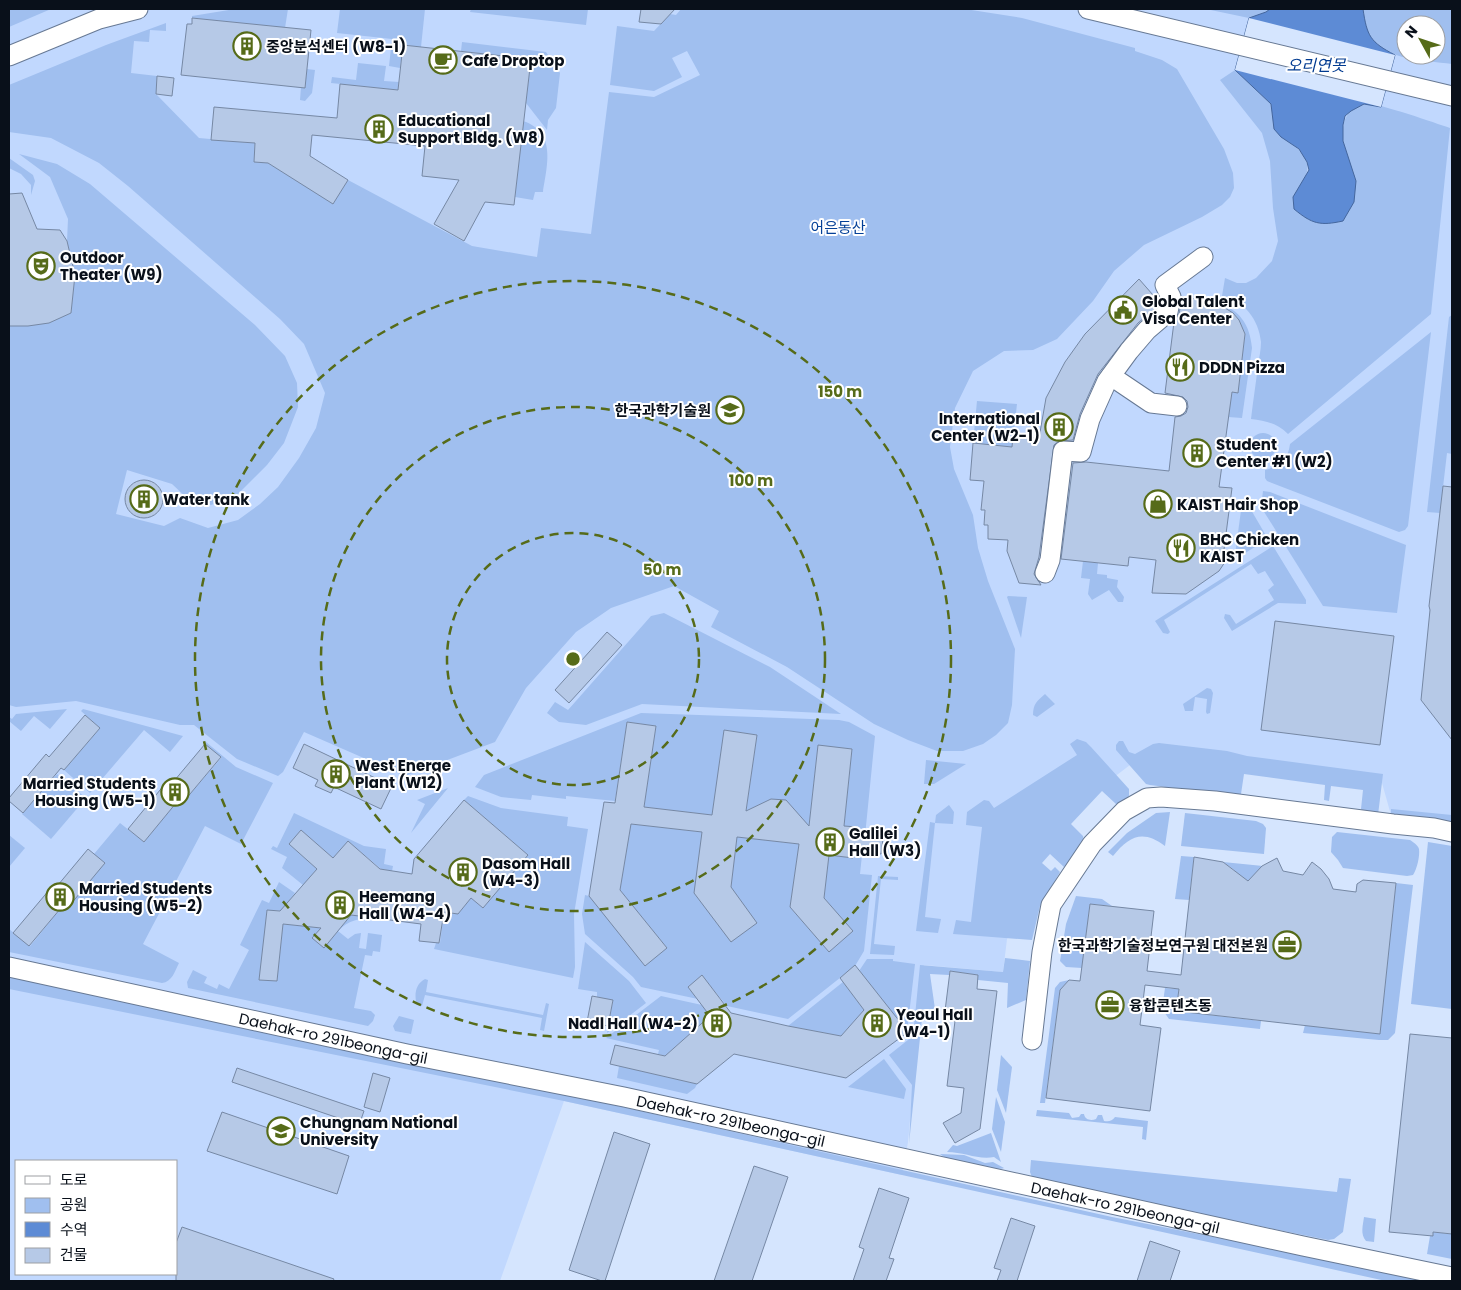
<svg xmlns="http://www.w3.org/2000/svg" width="1461" height="1290" font-family="Poppins,'Noto Sans KR',sans-serif">
	<style>
		.built { fill: #c1d8fe; fill-rule: evenodd }
		.green { fill: #a0bfef; fill-rule: evenodd }
		.water { fill: #5d8bd5; stroke: #44669d }
		.pier { fill: #d5e5fe }
		.building { fill: #b6c9e7; stroke: #7688a4 }
		.lines { fill: none; stroke-linecap: round; stroke-linejoin: round }
		.minor-casing { stroke: #677994; stroke-width: 21 }
		.minor { stroke: #fff; stroke-width: 19 }
		.ring { fill: none; stroke: #566b19; stroke-width: 2.5; stroke-dasharray: 9 6 }
		.labels { text-anchor: middle; dominant-baseline: central; stroke-width: 4; stroke-linejoin: round; paint-order: stroke }
		.poi-label { font-size: 15px; font-weight: bold; fill: #09101a; stroke: #fff; text-anchor: start }
		.park-label { font-size: 15px; fill: #044097; stroke: #fff }
		.street-label { font-size: 15px; fill: #09101a; stroke: #fff }
		.water-label { font-size: 16px; font-style: italic; fill: #003a90; stroke: #fff }
		.centre { fill: #566b19; stroke: #fff; stroke-width: 2.5 }
		.ring-label { font-size: 15px; text-anchor: middle; font-weight: bold; fill: #566b19; stroke: #fff; stroke-width: 4; stroke-linejoin: round; paint-order: stroke }
	</style>
	<rect width="100%" height="100%" fill="#d5e5fe"/>
	<path class="built" d="M9,9H1452V824L1391,815L1382,783L1347,776L1240,765H1130L1105,784L1039,852L1007,939L1003,972L924,965L908,1142L902,1175L564,1101L500,1281H9ZM1406,25H1436V55H1406ZM16,1161H176V1274H16Z"/>
	<g class="green">
		<path d="M9,9H51L9,27Z"/>
		<path d="M235,9H288L285,28L192,18V16Z"/>
		<path d="M340,9H425L421,47L403,45L400,68L389,66L392,39L337,33Z"/>
		<path d="M471,9H588L586,25L470,12Z"/>
		<path d="M681,9H965L1022,18L1135,48V51L1162,60L1177,69L1224,149L1233,173L1234,188L1230,197L1222,205L1202,217L1144,245L1114,271L1093,301L1057,339L1033,350L1004,351L973,371L955,408L950,447L954,469L973,515L978,548L988,581L1015,649L1012,705L1008,723L996,735L983,744L963,751H937L908,740L874,724L787,667L711,627L719,611L674,586L611,608L576,632L526,688L495,742L405,776L304,732L283,772L278,776L237,759L194,725H180L76,701L16,707L9,705V326C36,326 46,324 71,313L75,275L67,241L68,219L50,177L19,154L57,164L90,184L255,325L285,356L297,383L298,407L284,443L267,465L235,497L211,505L188,499L172,484L127,470L116,514L164,526L180,518L208,528L238,520L260,504L278,487L299,458L316,428L325,393L304,344L280,319L128,186L99,163L51,138L9,132V85L106,45L166,23V31L150,30L149,42L134,41L131,73L157,76L156,94L199,138L255,143L254,161L268,163L333,203L348,180L472,246L537,257L541,228L591,234L609,92L654,97L700,75L687,51L672,58L682,77L654,91L610,85L617,26L654,31L670,14L676,15Z"/>
		<path d="M1206,9H1270L1266,12L1249,18Z"/>
		<path d="M1363,9H1452V64C1424,60 1377,61 1365,28C1363,23 1364,15 1363,9ZM1406,25H1436V55H1406Z"/>
		<path d="M462,42L546,52L560,73L556,108L548,120L547,130L526,103L531,59L461,51Z"/>
		<path d="M358,63L386,66L384,81L399,82L398,90L331,83L332,77L356,80Z"/>
		<path d="M307,69L315,70L312,93L305,101L300,100L301,87H305Z"/>
		<path d="M1235,70L1271,104L1281,137C1297,147 1314,158 1305,178L1356,181C1351,168 1345,154 1343,140C1341,124 1346,108 1364,104C1377,102 1434,123 1450,128L1431,314L1288,434C1277,423 1266,421 1251,419C1253,401 1256,383 1258,365C1259,358 1261,350 1261,342C1259,320 1244,300 1222,296L1225,278L1237,283H1246L1256,278L1272,261L1278,241L1273,208L1270,161L1262,133L1220,80Z"/>
		<path d="M523,121C557,132 547,166 543,192H535L533,200L515,197Z"/>
		<path d="M9,158L33,175L35,181L31,195V185L21,174L9,168Z"/>
		<path d="M1216,302C1239,309 1250,324 1252,348L1242,418L1228,417L1232,392H1238L1245,334L1239,320L1233,313L1225,308L1216,306Z"/>
		<path d="M1452,315V411L1451,428L1452,429V454L1447,453L1440,513L1427,512L1449,317Z"/>
		<path d="M1431,332L1408,526L1405,530L1399,532L1267,481L1265,478V470C1280,466 1288,460 1290,444Z"/>
		<path d="M977,401L1017,404L1012,447L973,443Z"/>
		<circle cx="1263" cy="446" r="13"/>
		<path d="M1263,491L1270,492L1406,545L1397,613L1323,606L1261,507Z"/>
		<path d="M1243,501L1247,503L1268,539L1237,558L1235,555L1242,503Z"/>
		<path d="M1273,546L1306,600V604L1278,603L1232,631L1224,618L1225,614L1230,615L1236,624L1274,600L1268,590L1274,585L1265,571L1258,574L1251,564L1164,620L1170,632L1168,634L1163,633L1155,621Z"/>
		<path d="M1083,561L1098,563L1097,574L1107,575V578L1118,580L1117,587L1124,597L1123,602H1118L1109,590L1092,600L1088,594L1090,579L1081,578Z"/>
		<path d="M1008,596L1027,597L1021,638L1007,597Z"/>
		<path d="M664,613L770,667L841,714L642,704L586,725L559,722L547,713L555,702L568,710L651,616Z"/>
		<path d="M1207,688L1211,689L1213,693L1210,713L1207,714L1206,712L1207,699L1195,697L1193,711H1185L1183,704Z"/>
		<path d="M1045,694L1055,704L1037,717L1033,715C1033,704 1037,701 1045,694Z"/>
		<path d="M67,709L50,729L34,716L21,731L9,721V717L12,719L16,714Z"/>
		<path d="M83,709L183,736L170,752L144,730L90,793L64,770L100,728L81,711Z"/>
		<path d="M641,713L839,720L849,722L875,736L865,836L856,835L857,827L844,826L852,749L818,746L809,826L799,825L797,813L786,800L745,819L757,735L725,730L712,815L644,807L656,726L627,722L615,801L566,796V799L532,795L531,800L501,797L475,787L484,775Z"/>
		<path d="M1077,739L1086,742L1091,747L1129,789V796L1122,803L1116,804L1102,791L1071,824L1083,836L1084,844L1064,867L1050,854L1042,863L1051,871L1055,867L1060,872L1040,906L1032,940L953,934L956,920L971,922L982,827L966,825L967,812L984,800L989,801L994,808L1077,755L1070,744Z"/>
		<path d="M1119,741H1123L1129,752L1135,754L1153,744L1159,743L1227,751L1247,756L1383,774L1378,815L1365,813L1361,809L1363,790L1331,786L1329,801L1324,800L1325,785L1244,774L1241,794L1237,796L1150,785L1146,784L1116,750V745Z"/>
		<path d="M206,742L236,767L273,783L241,844L205,826L143,944L179,963C175,971 172,982 162,983L9,952V929L30,946L66,902L70,905L94,854L120,823L144,842L181,797L185,800L221,758L205,744Z"/>
		<path d="M926,760L966,764L934,784H924Z"/>
		<path d="M57,774L86,798L51,839L22,814Z"/>
		<path d="M448,788L411,833L425,804L417,800Z"/>
		<path d="M468,796L501,808L568,817L567,826L588,829L574,914L575,967L573,978L434,949L436,943H440L444,912L458,914L471,898L483,908L528,855L464,800Z"/>
		<path d="M949,805L954,812L953,824L935,823L925,917L941,919L938,933L916,931L930,822L935,823L936,815Z"/>
		<path d="M1391,809L1452,815V824L1391,815Z"/>
		<path d="M1170,812L1165,846C1143,829 1129,836 1113,856L1108,852L1127,833L1156,813Z"/>
		<path d="M294,813L364,846L386,849L384,864L393,866L392,871L381,869L348,841L333,858L301,830L289,844L317,869L303,885L282,868L287,857L271,849L273,846L277,848Z"/>
		<path d="M1185,813L1256,821L1263,824L1266,828L1264,854L1181,846Z"/>
		<path d="M631,824L702,832L731,887L737,837L799,844L790,907L829,952L852,931L824,898L829,855L852,858L853,852H866L862,855L860,874L872,875L864,951L855,966L788,1019L727,1006L702,976L688,987L698,999L641,987L633,977L585,934L582,914L585,895L589,896L667,948L620,890Z"/>
		<path d="M1337,832L1410,840C1413,842 1418,845 1419,849C1420,856 1417,869 1413,875L1407,876L1343,868L1338,860L1331,852L1332,837Z"/>
		<path d="M9,835L25,848L9,867Z"/>
		<path d="M1428,842L1452,846V1009L1411,1004Z"/>
		<path d="M1181,856L1194,857L1189,900L1175,899Z"/>
		<path d="M1223,862L1263,866L1250,880L1245,891L1232,890L1234,870Z"/>
		<path d="M878,876L898,877V880L881,879L874,944L895,946L894,955L870,954Z"/>
		<path d="M279,882L295,893L289,901L298,909L285,911L267,910L260,980L277,981L283,924L321,928L313,938L324,948L351,915L374,918C359,918 349,920 338,931L348,939L355,934L361,933L359,948L366,949L368,933L382,935L380,952L373,951L372,956L365,955L354,1008L371,1011L375,1015L373,1021L368,1026L188,988L187,982L193,970L207,977L204,983L217,989L219,984L229,989L249,950L240,945L262,900L269,903Z"/>
		<path d="M1396,883L1413,885L1395,1033L1388,1040H1379L1303,1033L1305,1025L1379,1033Z"/>
		<path d="M1076,896L1102,899L1112,906L1090,904L1082,968L1066,967L1060,961L1066,924Z"/>
		<path d="M585,942L629,981L646,1003L607,1033L613,1001L597,997V992L578,989Z"/>
		<path d="M1005,958L1030,961L1026,1000L1007,1008L1008,983L978,980V975L950,971L949,975L930,974L935,1009H923L909,1144L912,1085L889,1055L913,1036L920,965L1003,972Z"/>
		<path d="M867,959H893V961L915,964L907,1032L859,971Z"/>
		<path d="M9,977L600,1102L1112,1217L1438,1281H1386L564,1101L9,989Z"/>
		<path d="M425,979L428,980L426,992L543,1015L546,1003L549,1004L544,1031L540,1030L542,1018L425,995L422,1006L417,1005C414,996 415,984 425,979Z"/>
		<path d="M1069,980L1060,990L1045,1103H1040L1055,988L1060,982Z"/>
		<path d="M843,982L864,1010L841,1036L788,1026Z"/>
		<path d="M1165,988L1179,989L1176,1011L1261,1021L1260,1029L1169,1019L1162,1009Z"/>
		<path d="M661,996L702,1005L710,1016L665,1056L658,1054L659,1050L606,1038Z"/>
		<path d="M399,1016L414,1020L411,1034L395,1031L393,1026Z"/>
		<path d="M1001,1055L1012,1067L1006,1113L997,1090Z"/>
		<path d="M884,1059L906,1089L904,1099L848,1087Z"/>
		<path d="M619,1066L697,1084L695,1088L687,1094L617,1078Z"/>
		<path d="M996,1097L1005,1122L1001,1152L992,1129Z"/>
		<path d="M1037,1110L1069,1113L1072,1118L1079,1117L1081,1114H1084C1085,1120 1091,1121 1096,1119L1098,1115H1102L1104,1121C1109,1122 1112,1121 1115,1117L1148,1121L1146,1140L1142,1139L1143,1127L1036,1116Z"/>
		<path d="M991,1133L1001,1162L994,1157C978,1160 964,1152 947,1152L953,1145L957,1146Z"/>
		<path d="M940,1154L964,1155L985,1163L993,1162L1004,1168C994,1172 948,1162 940,1154Z"/>
		<path d="M1031,1160L1337,1192L1339,1178L1351,1179L1343,1232L1334,1239L1328,1240L1033,1180L1030,1172Z"/>
		<path d="M1364,1217L1376,1219L1374,1242L1366,1241C1360,1234 1363,1225 1364,1217Z"/>
		<path d="M1433,1232L1452,1234V1259L1427,1254L1430,1236H1433Z"/>
	</g>
	<path class="water" d="M1270,9H1363C1367,36 1370,42 1395,55L1381,107L1364,104L1351,111L1345,116L1343,125V141L1356,181L1354,202L1343,221C1320,226 1312,224 1294,209L1293,197L1309,170L1307,162L1299,149L1281,137L1274,129L1271,104L1235,70L1249,18L1266,12Z"/>
	<path class="pier" d="M1249,18L1395,55L1381,107L1235,70Z"/>
	<g class="building">
		<path d="M641,9H675L661,24L639,22Z"/>
		<path d="M192,18L311,30L305,88L181,75L187,24H192Z"/>
		<path d="M403,45L531,59L514,205L485,202L464,241L434,224L459,180L422,176L425,146L312,135L310,156L348,180L333,204L268,163L254,162L255,143L211,140L214,107L337,118L340,84L398,90Z"/>
		<path d="M157,76L174,78L172,96L156,94Z"/>
		<path d="M22,193L37,229L60,230L67,241L75,275L71,313L49,323L28,326H9V194Z"/>
		<path d="M1139,279L1153,295L1158,306L1138,323L1098,374L1080,414L1073,440L1059,441L1054,445L1039,557L1034,574L1041,585L1019,583L1007,551L1008,540L988,539V525H984L985,510H981L984,481L970,480L973,443L1012,447L1013,436L1039,438L1046,398L1065,362L1085,334Z"/>
		<path d="M1182,297L1203,300V304L1225,308L1233,313L1239,320L1245,334L1238,393L1232,392L1219,487L1232,488L1223,557L1225,562L1219,571L1186,594L1152,593L1156,560L1129,557L1128,566L1061,559L1073,463L1086,462L1169,471L1175,417L1181,416L1186,413L1188,407L1187,401L1183,397L1165,393L1174,322L1179,314Z"/>
		<circle cx="144" cy="499" r="19"/>
		<path d="M1443,486L1452,487V740L1421,700L1430,610L1429,606Z"/>
		<path d="M1275,621L1394,636L1380,745L1261,730Z"/>
		<path d="M607,632L622,645L569,703L555,690Z"/>
		<path d="M85,715L100,728L64,770L61,768L23,813L9,801V798L46,754L49,757Z"/>
		<path d="M627,722L656,726L644,807L712,815L724,730L757,735L746,811L771,799L786,800L809,826L818,745L852,749L844,826L857,827V832L869,837L883,839L881,854L866,852L853,856V858L829,855L824,898L853,931L829,952L790,907L799,844L737,837L731,887L757,923L731,942L694,893L702,832L631,824L620,890L667,948L645,966L589,896L604,802L615,803Z"/>
		<path d="M205,744L221,757L185,800L181,797L144,842L128,829L165,784L169,787Z"/>
		<path d="M304,744L392,786L381,809L334,787L331,793L315,786L318,780L293,768Z"/>
		<path d="M464,800L528,855L483,908L471,898L458,914L444,912L439,943L419,941L421,924L351,915L324,948L312,938L321,928L283,924L277,981L259,980L267,910L280,911L317,869L289,844L301,830L333,858L348,841L380,869L412,874L414,859Z"/>
		<path d="M88,849L105,863L70,905L66,902L29,946L13,933L50,889L53,891Z"/>
		<path d="M1194,857L1223,862L1248,881L1262,866L1277,858L1283,871L1303,875L1312,862L1321,869L1329,879L1333,889L1356,892L1357,884L1363,880L1396,883L1380,1034L1176,1011L1179,989L1145,985L1140,1025L1161,1028L1150,1111L1046,1098L1060,990L1069,980L1080,981L1090,904L1154,911L1147,971L1181,975Z"/>
		<path d="M855,965L908,1032L846,1078L734,1054L697,1084L610,1064L615,1045L665,1056L710,1016L688,987L702,975L731,1013L788,1026L841,1036L864,1010L840,978Z"/>
		<path d="M950,971L978,975L977,989L997,991L980,1129L955,1143L943,1123L961,1113L964,1088L947,1086L955,1021L944,1019Z"/>
		<path d="M592,996L613,1000L608,1026L587,1022Z"/>
		<path d="M1410,1034L1452,1038V1234L1433,1232V1236L1389,1232Z"/>
		<path d="M237,1068L364,1111L359,1125L232,1082Z"/>
		<path d="M373,1073L390,1078L380,1112L364,1107Z"/>
		<path d="M222,1112L349,1156L337,1194L207,1151Z"/>
		<path d="M614,1132L650,1144L605,1281H602L569,1270Z"/>
		<path d="M754,1166L788,1177L752,1281H714Z"/>
		<path d="M879,1188L909,1198L889,1258L894,1259L886,1281H853L864,1249L859,1247Z"/>
		<path d="M1011,1218L1035,1226L1017,1281H997L1001,1270L994,1268Z"/>
		<path d="M182,1227L334,1279L333,1281H176V1243Z"/>
		<path d="M1150,1241L1180,1251L1170,1281H1137Z"/>
	</g>
	<g class="lines">
		<g class="minor-casing">
			<g id="minor">
				<path d="M1088,9L1452,96"/>
				<path d="M9,56L99,19L138,9"/>
				<path d="M1111,376L1151,403L1177,406"/>
				<path d="M1045,573L1050,560L1063,451L1081,452L1090,419L1107,381L1129,351L1147,330L1168,312L1171,297L1165,285L1203,257"/>
				<path id="s1" d="M9,967L407,1054L624,1097L1303,1246L1452,1277"/>
				<path d="M1032,1040L1042,952L1051,905L1092,844L1124,811L1147,798L1161,797L1215,801L1393,824L1434,828L1452,832"/>
			</g>
		</g>
		<use href="#minor" class="minor"/>
	</g>
	<g class="ring">
		<circle cx="573" cy="659" r="126"/>
		<circle cx="573" cy="659" r="252"/>
		<circle cx="573" cy="659" r="378"/>
	</g>
	<defs>
		<g id="building-ring" transform="scale(1.4375)"><circle r="9.5" fill="#fff" stroke="#566b19" stroke-width="1.5"/><path d="M-4-6H4V6H1V3H-1V6H-4ZM-2.5-4.3h1.7v1.8h-1.7ZM.8-4.3h1.7v1.8H.8ZM-2.5-1h1.7V.8h-1.7ZM.8-1h1.7V.8H.8Z" fill="#566b19"/></g>
		<g id="cafe-ring" transform="scale(1.4375)"><circle r="9.5" fill="#fff" stroke="#566b19" stroke-width="1.5"/><path d="M-5.5-4.5H6V0H3Q3 3.5 0 3.5H-2.5Q-5.5 3.5-5.5 0ZM3-3.2v2h1.7v-2ZM-6 4.5H4V6H-6Z" fill="#566b19"/></g>
		<g id="theatre-ring" transform="scale(1.4375)"><circle r="9.5" fill="#fff" stroke="#566b19" stroke-width="1.5"/><path d="M-5-5.5Q0-4 5-5.5V0Q5 5 0 6Q-5 5-5 0ZM-3.3-2.5H-1v1.5H-3.3ZM1-2.5H3.3v1.5H1ZM-2.8 1Q0 5.5 2.8 1Z" fill="#566b19"/></g>
		<g id="civic-ring" transform="scale(1.4375)"><circle r="9.5" fill="#fff" stroke="#566b19" stroke-width="1.5"/><path d="M-.6-6.5H3V-4.5H.6V-3L4-1V1h2V6H-6V1h2V-1L-.6-3ZM-1.2 2.5V6h2.4V2.5Z" fill="#566b19"/></g>
		<g id="restaurant-ring" transform="scale(1.4375)"><circle r="9.5" fill="#fff" stroke="#566b19" stroke-width="1.5"/><path d="M-5-6h1v4h1v-4h1v4h1v-4h1v5L-1.5 .5V6h-2V.5L-5-1ZM5-6V6H3V1.5H1.5Q1.5-4 5-6Z" fill="#566b19"/></g>
		<g id="university-ring" transform="scale(1.4375)"><circle r="9.5" fill="#fff" stroke="#566b19" stroke-width="1.5"/><path d="M0-5L7-2L0 1L-7-2ZM-4 1L0 2.5L4 1V4Q0 6-4 4Z" fill="#566b19"/></g>
		<g id="shop-ring" transform="scale(1.4375)"><circle r="9.5" fill="#fff" stroke="#566b19" stroke-width="1.5"/><path d="M-5-2.5h2.3a2.7 3.5 0 0 1 5.4 0H5L5.5 6h-11ZM-1.5-2.5h3a1.5 2.3 0 0 0-3 0Z" fill="#566b19"/></g>
		<g id="office-ring" transform="scale(1.4375)"><circle r="9.5" fill="#fff" stroke="#566b19" stroke-width="1.5"/><path d="M-6-3h4V-5.5h4V-3h4V5H-6ZM-1-4.5V-3h2v-1.5ZM-6 0V1H6V0Z" fill="#566b19"/></g>
	</defs>
	<g fill-rule="evenodd">
		<use href="#building-ring" x="247" y="46"/>
		<use href="#cafe-ring" x="443" y="60"/>
		<use href="#building-ring" x="379" y="129"/>
		<use href="#theatre-ring" x="41" y="266"/>
		<use href="#civic-ring" x="1123" y="310"/>
		<use href="#restaurant-ring" x="1180" y="367"/>
		<use href="#university-ring" x="730" y="410"/>
		<use href="#building-ring" x="1059" y="427"/>
		<use href="#building-ring" x="1197" y="453"/>
		<use href="#building-ring" x="144" y="499"/>
		<use href="#shop-ring" x="1158" y="504"/>
		<use href="#restaurant-ring" x="1181" y="548"/>
		<use href="#building-ring" x="336" y="774"/>
		<use href="#building-ring" x="175" y="792"/>
		<use href="#building-ring" x="830" y="842"/>
		<use href="#building-ring" x="463" y="872"/>
		<use href="#building-ring" x="60" y="897"/>
		<use href="#building-ring" x="340" y="905"/>
		<use href="#office-ring" x="1287" y="945"/>
		<use href="#office-ring" x="1110" y="1005"/>
		<use href="#building-ring" x="717" y="1023"/>
		<use href="#building-ring" x="877" y="1023"/>
		<use href="#university-ring" x="281" y="1131"/>
	</g>
	<g class="labels">
		<g class="poi-label">
			<text x="266" y="46">중앙분석센터 (W8-1)</text>
			<text x="462" y="60">Cafe Droptop</text>
			<text x="398" y="120">Educational<tspan x="398" dy="17">Support Bldg. (W8)</tspan></text>
			<text x="60" y="257">Outdoor<tspan x="60" dy="17">Theater (W9)</tspan></text>
			<text x="1142" y="301">Global Talent<tspan x="1142" dy="17">Visa Center</tspan></text>
			<text x="1199" y="367">DDDN Pizza</text>
			<text x="711" y="410" text-anchor="end">한국과학기술원</text>
			<text x="1040" y="418" text-anchor="end">International<tspan x="1040" dy="17">Center (W2-1)</tspan></text>
			<text x="1216" y="444">Student<tspan x="1216" dy="17">Center #1 (W2)</tspan></text>
			<text x="163" y="499">Water tank</text>
			<text x="1177" y="504">KAIST Hair Shop</text>
			<text x="1200" y="539">BHC Chicken<tspan x="1200" dy="17">KAIST</tspan></text>
			<text x="355" y="765">West Energe<tspan x="355" dy="17">Plant (W12)</tspan></text>
			<text x="156" y="783" text-anchor="end">Married Students<tspan x="156" dy="17">Housing (W5-1)</tspan></text>
			<text x="849" y="833">Galilei<tspan x="849" dy="17">Hall (W3)</tspan></text>
			<text x="482" y="863">Dasom Hall<tspan x="482" dy="17">(W4-3)</tspan></text>
			<text x="79" y="888">Married Students<tspan x="79" dy="17">Housing (W5-2)</tspan></text>
			<text x="359" y="896">Heemang<tspan x="359" dy="17">Hall (W4-4)</tspan></text>
			<text x="1268" y="945" text-anchor="end">한국과학기술정보연구원 대전본원</text>
			<text x="1129" y="1005">융합콘텐츠동</text>
			<text x="896" y="1014">Yeoul Hall<tspan x="896" dy="17">(W4-1)</tspan></text>
			<text x="698" y="1023" text-anchor="end">Nadl Hall (W4-2)</text>
			<text x="300" y="1122">Chungnam National<tspan x="300" dy="17">University</tspan></text>
		</g>
		<g class="park-label">
			<text x="838" y="227">어은동산</text>
		</g>
		<g class="street-label">
			<text stroke="none"><textPath href="#s1" startOffset="332">Daehak-ro 291beonga-gil</textPath></text>
			<text stroke="none"><textPath href="#s1" startOffset="738">Daehak-ro 291beonga-gil</textPath></text>
			<text stroke="none"><textPath href="#s1" startOffset="1142">Daehak-ro 291beonga-gil</textPath></text>
		</g>
		<g class="water-label">
			<text x="1316" y="65">오리연못</text>
		</g>
	</g>
	<circle cx="573" cy="659" r="8" class="centre"/>
	<g class="ring-label">
		<text x="840" y="397">150 m</text>
		<text x="751" y="486">100 m</text>
		<text x="662" y="575">50 m</text>
	</g>
	<rect width="1461" height="1290" fill="none" stroke="#09101a" stroke-width="20"/>
	<rect x="15" y="1160" width="162" height="115" fill="#ffffff" stroke="#9d9fa3"/>
	<rect x="25" y="1176" width="25" height="8" fill="#ffffff" stroke="#9d9fa3"/>
	<text x="60" y="1185" font-size="15" fill="#09101a">도로</text>
	<rect x="25" y="1198" width="25" height="15" fill="#a0bfef" stroke="#9d9fa3"/>
	<text x="60" y="1210" font-size="15" fill="#09101a">공원</text>
	<rect x="25" y="1222" width="25" height="15" fill="#5d8bd5" stroke="#9d9fa3"/>
	<text x="60" y="1235" font-size="15" fill="#09101a">수역</text>
	<rect x="25" y="1248" width="25" height="15" fill="#b6c9e7" stroke="#9d9fa3"/>
	<text x="60" y="1260" font-size="15" fill="#09101a">건물</text>
	<g transform="translate(1421 40) rotate(310)"><circle r="24" fill="#ffffff" stroke="#9d9fa3"/>
	<path d="M0-4L9 19L0 12L-9 19Z" fill="#566b19"/>
	<text y="-8" font-size="14" font-weight="bold" text-anchor="middle" fill="#09101a">N</text>
	</g>
</svg>
